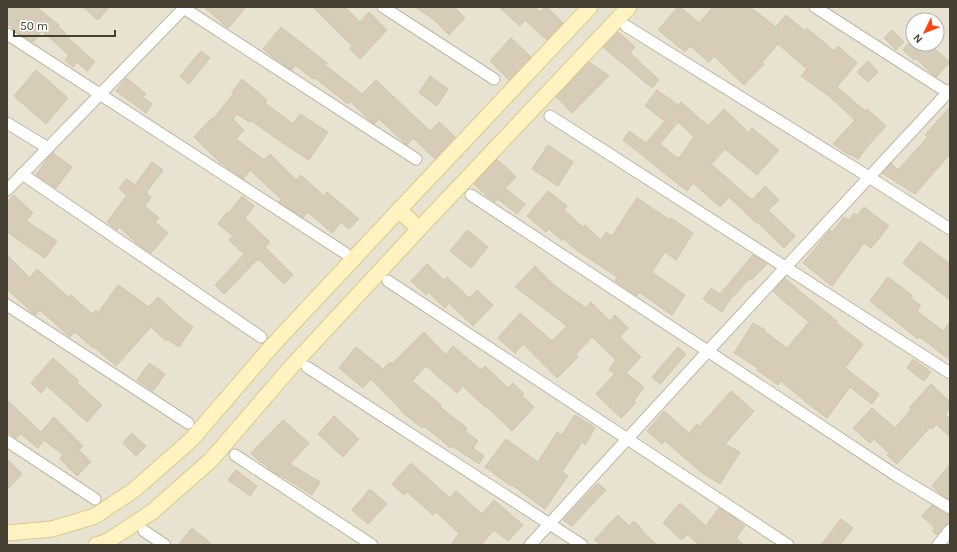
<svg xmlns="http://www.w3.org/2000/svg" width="957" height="552" font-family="Karla,sans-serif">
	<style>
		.residential { fill: #e8e2d0; fill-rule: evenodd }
		.building { fill: #d6ccb7; stroke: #d2c5a9; fill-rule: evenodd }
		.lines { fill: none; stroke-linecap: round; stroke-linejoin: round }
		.street-casing { stroke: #c0b8a4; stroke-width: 13 }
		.secondary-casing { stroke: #d9ca8d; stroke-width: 17 }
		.street { stroke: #fff; stroke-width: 11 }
		.secondary { stroke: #fff4c1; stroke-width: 15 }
	</style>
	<rect width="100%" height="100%" fill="#f4f0e3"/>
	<path class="residential" d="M7,7H950V545H7ZM913,20H937V44H913Z"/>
	<g class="building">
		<path d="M7,7H36L59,25L58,26L66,34L65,35L95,62L87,71L77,62L73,67L65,60L69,55L42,31L33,42L18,33L7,24Z"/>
		<path d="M83,7H109L98,20Z"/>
		<path d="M204,7H246L228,28Z"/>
		<path d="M313,7H345L360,22L369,12L387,30L360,59L350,49L352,46Z"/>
		<path d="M415,7H454L465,18L449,35L433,19Z"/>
		<path d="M499,7H534L540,12L545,7H547L563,23L547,40L525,20L520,26Z"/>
		<path d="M678,7H680L699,23L713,7H750L776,27L786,15L805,31L807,28L834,51L838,46L857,63L837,87L865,111L867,109L886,126L868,146L858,159L850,154L849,155L833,144L855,120L830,97L801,76L807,69L778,44L762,62L764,64L744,85L714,56L709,62L690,46L685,52L658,30Z"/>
		<path d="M281,27L327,63L325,65L362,94L376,80L430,131L439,122L455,137L435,159L413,138L407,145L379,119L374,124L370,121L350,101L348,104L315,78L313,79L295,65L292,70L281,63L263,49Z"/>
		<path d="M892,30L904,42L896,50L884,38Z"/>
		<path d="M618,32L635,47L630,53L659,80L652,88L603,47Z"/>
		<path d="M511,38L531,57L509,80L490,61Z"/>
		<path d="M908,44H929L950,62L936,77L916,59L914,60L903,50Z"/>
		<path d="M201,51L210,58L189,84L180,76Z"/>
		<path d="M868,61L878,72L868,82L857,72Z"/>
		<path d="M589,62L609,76L572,113L556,97Z"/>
		<path d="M36,70L68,98L46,124L14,96Z"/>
		<path d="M430,76L448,89L437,106L419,93Z"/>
		<path d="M126,78L146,94L143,97L152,104L146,113L116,91Z"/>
		<path d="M242,79L267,100L265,103L293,124L300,114L328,132L309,160L281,142L252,121L250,122L237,114L233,119L244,130L236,139L264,160L270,154L296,180L301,175L324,196L327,192L359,219L349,229L341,222L332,233L308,212L303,218L279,202L281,199L250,170L243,179L217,160L194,137L212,118L213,119L234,93L232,92Z"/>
		<path d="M657,90L678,105L681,102L708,126L724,109L749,133L752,128L779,150L757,175L725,149L711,164L752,200L765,186L779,200L768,210L795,236L784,248L757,222L756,223L729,197L720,207L693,183L687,191L623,140L629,131L646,143L665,121L645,106ZM678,122L694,137L679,158H677L660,144Z"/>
		<path d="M950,107V154L915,194L882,173L891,163L898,170L928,137L925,135Z"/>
		<path d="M548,145L573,162L558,186L532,169Z"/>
		<path d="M53,153L72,167L56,188L36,175L48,158Z"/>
		<path d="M497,159L516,177L505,188L525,204L517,214L498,199L495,202L490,199L474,184Z"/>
		<path d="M152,162L163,170L146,193L151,197L145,206L159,218L155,222L168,233L151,253L140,246L119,227L117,230L107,222L127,195L119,189L126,179L135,185Z"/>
		<path d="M548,191L567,206L564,210L583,227L585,225L601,240L606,232L612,236L637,198L670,220L671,218L693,233L676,260L665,252L652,272L685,295L672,315L639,292L637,296L615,281L617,277L576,250L564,239L562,241L549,229L546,232L527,216Z"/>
		<path d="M14,195L33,213L26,221L57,241L45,258L7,232V202Z"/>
		<path d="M242,196L254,206L245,218L270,242L265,247L293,275L284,284L258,259L224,294L215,285L244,254L229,240L233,236L218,224L227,212L229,213Z"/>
		<path d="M864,207L889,226L871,248L864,243L832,286L803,263L830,230L832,232L844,217L849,220L854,213L857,216Z"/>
		<path d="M467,230L488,247L471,268L450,251Z"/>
		<path d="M920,241L950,264V300L903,263Z"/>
		<path d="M7,255L30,278L37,269L68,297L71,295L92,314L96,310L98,313L118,285L149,307L158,297L182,319L193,327L179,347L167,339L166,341L151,327L116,366L94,347L93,348L75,332L70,337L40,310L35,315L7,289Z"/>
		<path d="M753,255L767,264L751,280L749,279L733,297L732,296L722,312L703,299L711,288L720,294Z"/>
		<path d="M427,264L444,280L447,277L469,298L477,290L493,305L473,326L449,303L445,308L428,292L426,295L411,281Z"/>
		<path d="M535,266L555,286L586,308L591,302L610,321L615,315L628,328L620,337L641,357L626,373L644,387L634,401L636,403L621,418L596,394L615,374L609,370L616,360L592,337L576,354L578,357L557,378L523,344L515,353L498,338L520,313L552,341L567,326L515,287Z"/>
		<path d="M888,277L913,296L911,298L921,306L917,311L943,331L950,322V360L920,337L918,339L870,301Z"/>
		<path d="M785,278L811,301H812L837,321L836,323L863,344L845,368L879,394L872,404L850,387L827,418L811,406L781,381L778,385L757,370L758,368L734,353L753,323L765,330L764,331L787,348L809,322L789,305H788L773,291Z"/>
		<path d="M424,332L446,355L453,346L481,370L485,366L508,388L513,383L524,394L522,396L534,407L512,431L486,406L485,407L463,386L457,393L426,366L412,381L441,405L440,407L467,428L465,431L478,441L473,448L484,456L479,464L452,446L451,448L424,426L422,428L402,412V411L371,379L363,388L339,368L356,347L383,369L390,362L392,364Z"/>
		<path d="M678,347L686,354L660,384L652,377Z"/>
		<path d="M53,358L79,381L77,383L102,405L87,422L47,386L41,393L31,383Z"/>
		<path d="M913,359L931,372L924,381L907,368Z"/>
		<path d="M149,363L165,374L153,391L137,380Z"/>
		<path d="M931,384L950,402V409L945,414L950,419V437L936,424L932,429L930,427L897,464L887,455L889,453L874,439L870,443L853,428L872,408L895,428L911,410L909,408Z"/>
		<path d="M731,391L754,411L725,444L740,452L720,484L701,472L665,441L662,444L647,431L664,411L689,433L697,424L699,427Z"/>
		<path d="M7,400L41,432L54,417L83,446L79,450L91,462L77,476L60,459L63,455L44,440L38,448L21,434L16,438L13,436L7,431Z"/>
		<path d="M575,415L595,428L585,445L582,442L562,472L568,476L545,509L512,485L511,486L485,467L506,439L538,462L557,432L562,435Z"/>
		<path d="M334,416L359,439L343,457L318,434Z"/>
		<path d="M283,420L309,443L290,464L320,482L312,495L280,475L279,476L272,471L262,462L261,463L251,453Z"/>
		<path d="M132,433L146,446L136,456L123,443Z"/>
		<path d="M7,459L22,474L7,490Z"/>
		<path d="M411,463L450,498L456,491L482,514L494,500L523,525L508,541L494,530L481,545H451L459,533L436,512L433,515L407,492L404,495L392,484Z"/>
		<path d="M950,464V500L941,495L932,486Z"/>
		<path d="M236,470L257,486L250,496L228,480Z"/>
		<path d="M598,483L606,490L572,526L563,520Z"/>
		<path d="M370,489L387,504L368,524L352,510Z"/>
		<path d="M680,503L706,526L719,508L733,517L745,526L736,538L744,545H699L687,534L682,540L663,523Z"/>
		<path d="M932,505L946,514L950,515V523L945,525L937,535L932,531L935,528L922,516Z"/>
		<path d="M618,515L629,526L634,521L643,530L642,531L657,545H602L594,540Z"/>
		<path d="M841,519L853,528L840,545H821Z"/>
		<path d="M192,528L213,545H178Z"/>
	</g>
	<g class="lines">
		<g class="street-casing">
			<g id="street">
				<path d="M182,7L416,159"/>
				<path d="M383,7L494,79"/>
				<path d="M815,7L950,94"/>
				<path d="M626,26L869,177L950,229"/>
				<path d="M7,34L345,253"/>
				<path d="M550,116L950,373"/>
				<path d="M7,123L48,148"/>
				<path d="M22,174L261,337"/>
				<path d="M7,190L185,7"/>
				<path d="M471,195L897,476L950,508"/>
				<path d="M388,281L788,545"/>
				<path d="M7,305L188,423"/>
				<path d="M307,367L582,545"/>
				<path d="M7,441L95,499"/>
				<path d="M235,455L372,545"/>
				<path d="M144,531L165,545"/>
				<path d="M530,545L708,351L950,90"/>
				<path d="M938,545L950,530"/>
			</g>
		</g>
		<g class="secondary-casing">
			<g id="secondary">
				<path d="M399,210L419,229"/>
				<path d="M7,533L52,529L95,516L134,490L191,440L271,347L399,210L590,7"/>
				<path d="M96,545L108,541L152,512L211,460L292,366L419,229L629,7"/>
			</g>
		</g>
		<use href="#street" class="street"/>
		<use href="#secondary" class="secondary"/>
	</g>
	<rect width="957" height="552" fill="none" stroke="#464032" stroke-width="16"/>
	<g transform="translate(925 32) rotate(227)"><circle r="19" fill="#ffffff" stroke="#b5b3ad"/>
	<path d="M0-3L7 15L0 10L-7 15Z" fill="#ff430e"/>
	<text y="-6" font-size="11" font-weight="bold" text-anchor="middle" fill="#464032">N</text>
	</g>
	<path d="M14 30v6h101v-6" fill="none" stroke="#464032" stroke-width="2"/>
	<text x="20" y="30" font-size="12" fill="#464032" stroke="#ffffff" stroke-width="3" paint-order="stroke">50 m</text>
</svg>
